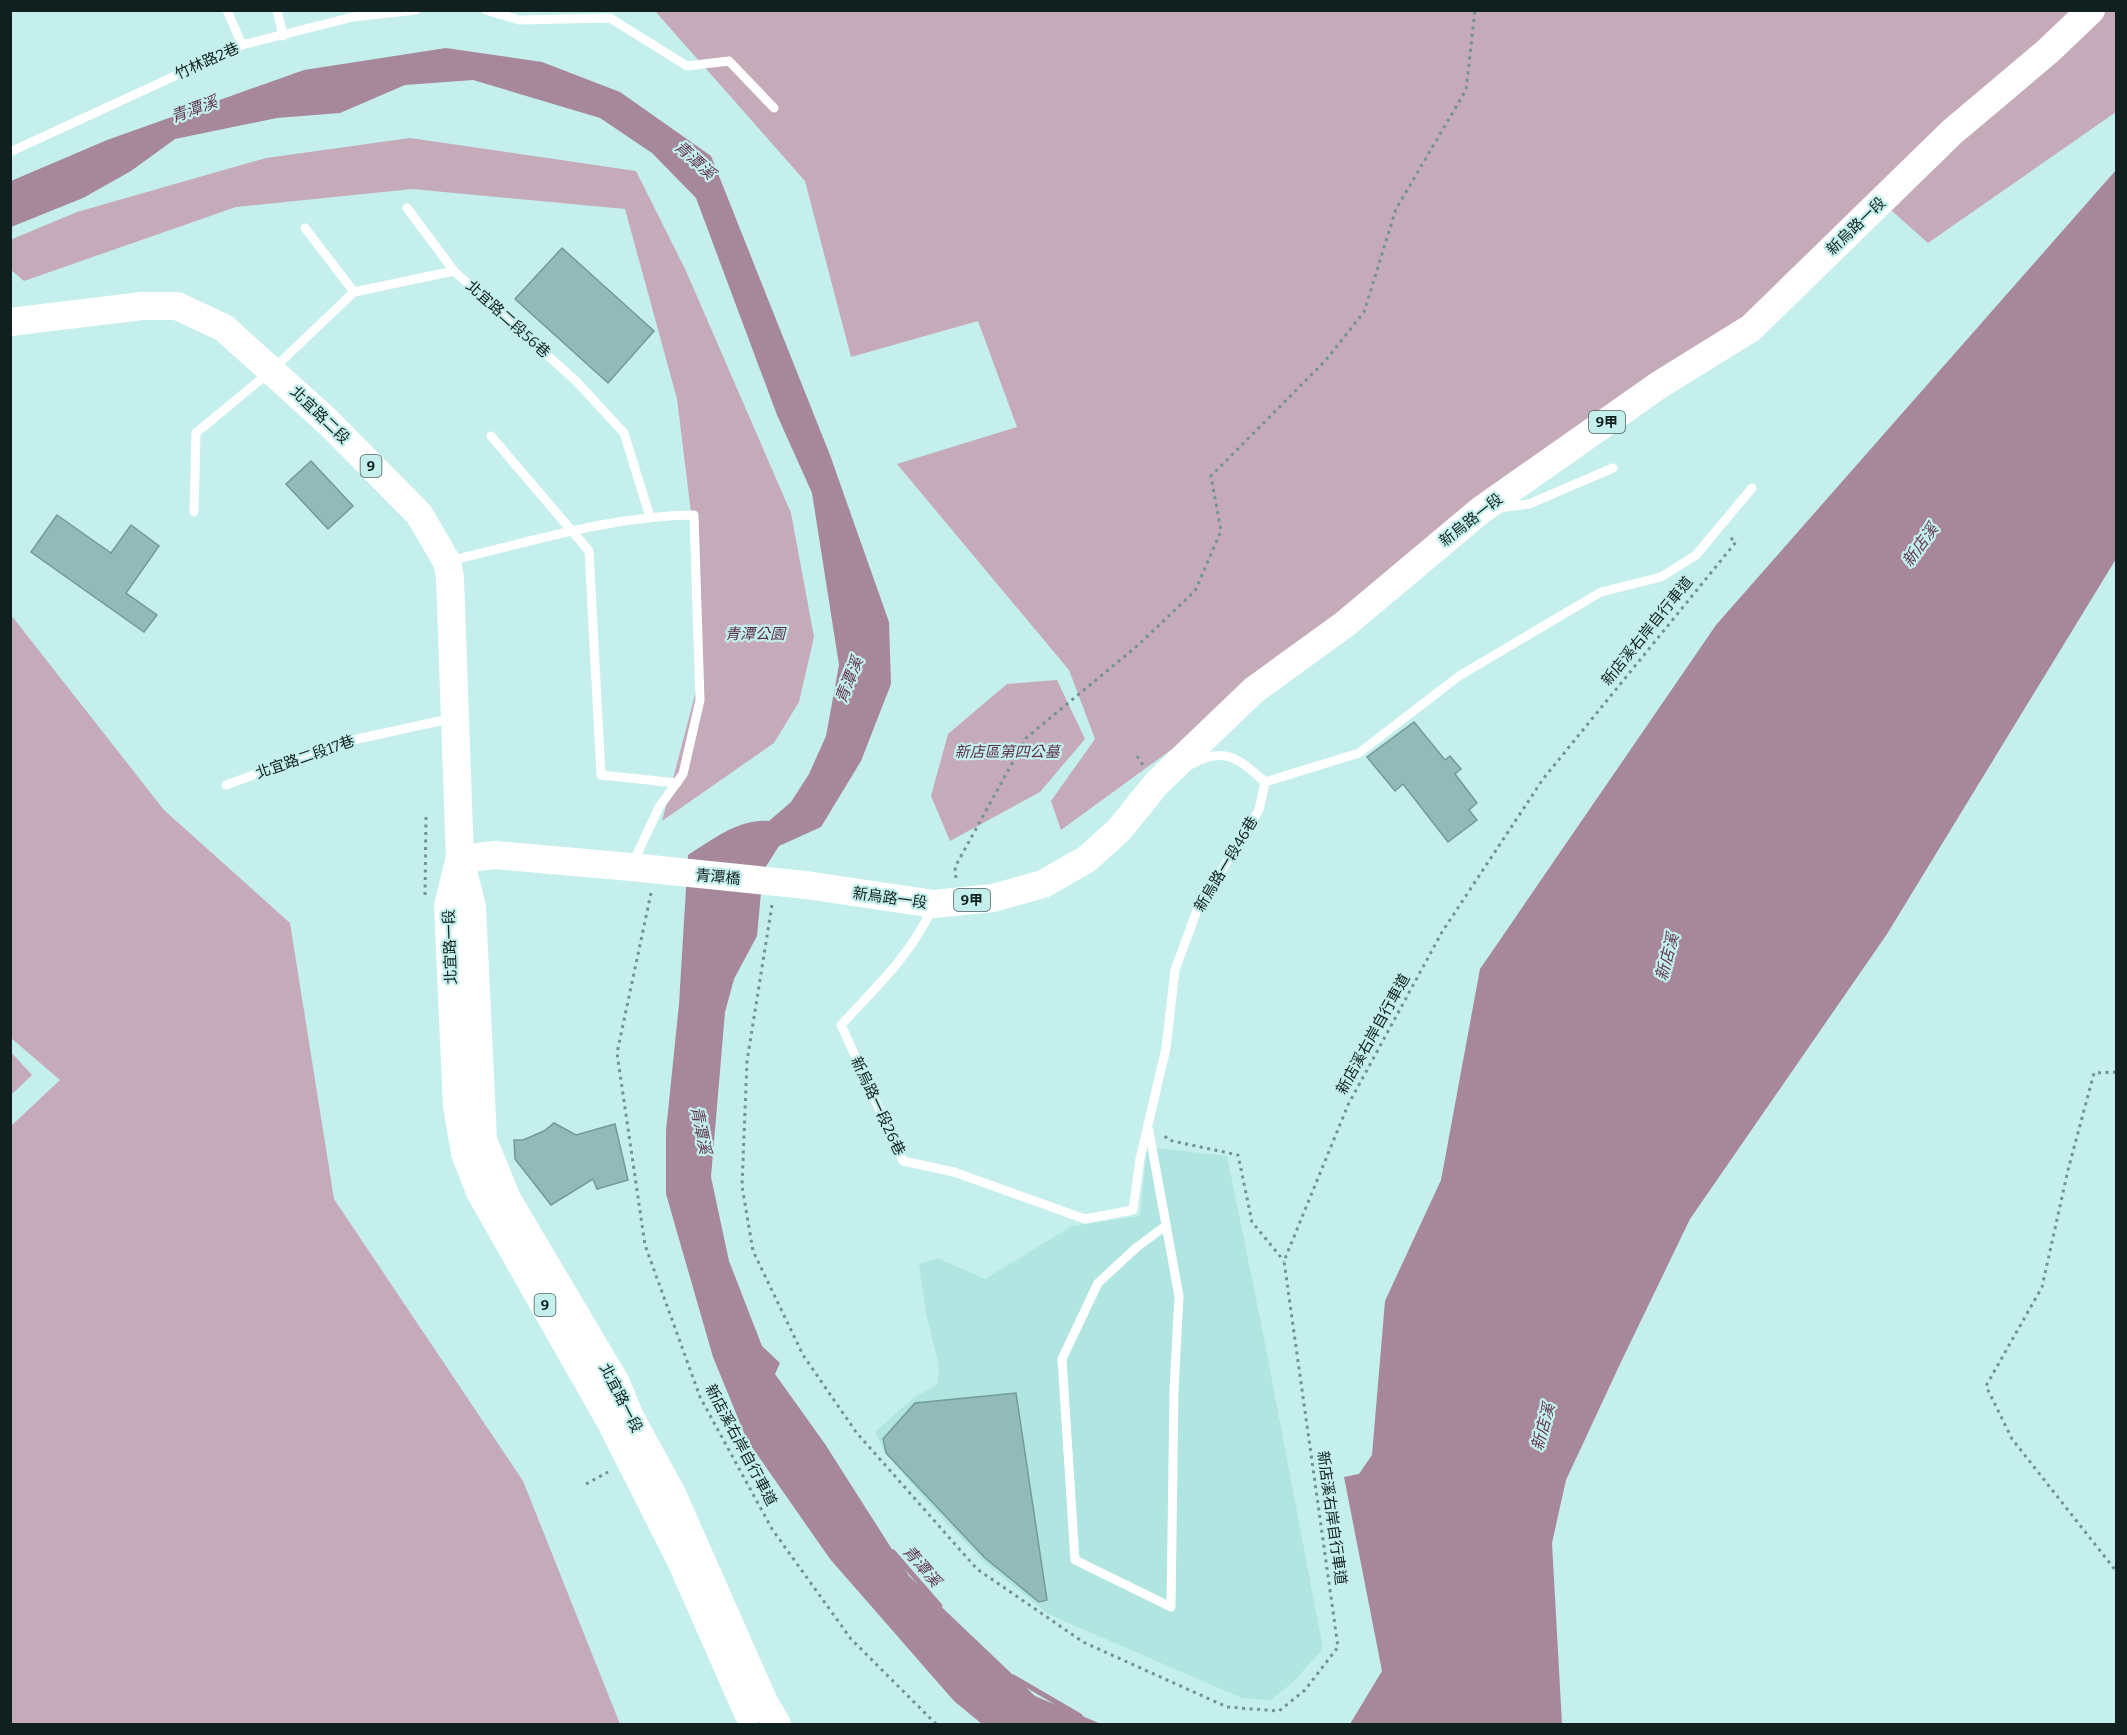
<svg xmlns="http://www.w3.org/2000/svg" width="2127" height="1735" font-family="Bitter,'Noto Sans TC',serif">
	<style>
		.built { fill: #b1e5e1 }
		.green { fill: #c5abba }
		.water { fill: #a7889b }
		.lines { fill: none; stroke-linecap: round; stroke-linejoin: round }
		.stream { stroke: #a7889b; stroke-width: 5 }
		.building { fill: #92bbb8; stroke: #729b98; stroke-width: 1.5 }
		.path { stroke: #739290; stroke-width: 3; stroke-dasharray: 3 4.5; stroke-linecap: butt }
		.service { stroke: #fff; stroke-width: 9 }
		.primary { stroke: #fff; stroke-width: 28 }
		.labels { text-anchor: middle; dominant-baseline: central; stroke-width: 4.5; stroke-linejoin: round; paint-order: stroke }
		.shield { fill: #c4efec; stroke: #465e5c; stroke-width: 1.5 }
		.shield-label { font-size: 14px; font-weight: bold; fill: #10201f }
		.street-label { font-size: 15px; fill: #10201f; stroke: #c4efec }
		.park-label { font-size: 15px; font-style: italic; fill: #5c304c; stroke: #c4efec }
		.water-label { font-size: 16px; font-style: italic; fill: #633753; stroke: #c4efec }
	</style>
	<rect width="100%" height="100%" fill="#c4efec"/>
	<path class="built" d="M1147,1147L1227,1156L1264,1338L1323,1649L1292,1683L1270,1700L1242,1698L1048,1614L984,1562L928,1503L885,1453L875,1432L912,1399L938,1384L939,1366L926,1312L919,1264L937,1258L985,1279L1072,1226L1140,1216Z"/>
	<g class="green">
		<path d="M655,11H2116V112L1928,243L1874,195L1735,339L1061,830L1051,801L1095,739L1069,670L897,464L1017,427L978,321L851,357L805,181Z"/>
		<path d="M410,138L636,171L686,271L791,513L814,637L799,702L774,743L662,821L699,679L696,553L677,399L625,209L412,189L236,207L24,281L11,270L10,240L77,212L266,158Z"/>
		<path d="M11,615L164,810L290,923L334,1199L523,1481L620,1724H11V1126L60,1080L11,1038Z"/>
		<path d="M1057,680L1085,739L1040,792L950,841L931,796L948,734L1007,684Z"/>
		<path d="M10,1051L32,1075L11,1095H10Z"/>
	</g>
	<g class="water">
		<path d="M446,48L542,62L620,92L711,156L830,455L889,622L891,684L861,761L821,827L779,846L763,871L757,936L734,979L725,1012L711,1177L729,1261L762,1346L780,1363L775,1374L825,1444L909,1576L1035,1696L1101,1724H982L954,1701L830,1559L747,1440L713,1357L666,1194V1131L679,1004L688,855C714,839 738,819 769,821L791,802L809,774L826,736L839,665L812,493L777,415L696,198L652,153L600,118L473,80L405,85L340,113L277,118L175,139L131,171L83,198L11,227V181L107,140L304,70Z"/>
		<path d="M2116,170V559L1887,934L1690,1219L1621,1362L1566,1480L1552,1543L1562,1724H1350L1382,1671L1344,1477L1359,1474L1372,1455L1385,1301L1441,1180L1480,969L1716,625Z"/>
	</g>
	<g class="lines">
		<g class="stream">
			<path d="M893,1552L940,1606"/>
			<path d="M1013,1677L1080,1716"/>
		</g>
	</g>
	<g class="building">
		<path d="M562,248L654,331L608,383L515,299Z"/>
		<path d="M311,461L353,506L328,529L286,484Z"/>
		<path d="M57,515L111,553L131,525L159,546L126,593L157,615L144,632L31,552Z"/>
		<path d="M1414,722L1445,760L1450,756L1461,769L1455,774L1477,803L1469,810L1477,820L1448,842L1403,784L1395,791L1367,757Z"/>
		<path d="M554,1123L576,1135L615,1124L628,1180L597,1189L593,1179L551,1205L515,1159L514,1140H523L544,1131Z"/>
		<path d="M1016,1393L1047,1600L1039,1602L985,1558L886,1453L883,1439L915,1403Z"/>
	</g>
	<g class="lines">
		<g class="path">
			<path d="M1137,756L1143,765"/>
			<path d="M956,878L955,867L1026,738L1137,646L1195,591L1221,531L1211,476L1326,360L1364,312L1396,209L1466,90L1475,10"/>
			<path d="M651,893L617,1053L645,1245L700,1397L772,1529L851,1639L936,1724"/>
			<path d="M425,895L426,816"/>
			<path d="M772,905L747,1061L742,1186L753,1251L803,1355L856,1432L977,1569L1083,1642L1227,1707L1279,1711L1305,1690L1338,1647L1284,1261L1348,1105L1442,932L1543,779L1736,542L1728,536"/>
			<path d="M2116,1072L2094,1073L2068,1170L2042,1287L1986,1386L2012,1439L2116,1571"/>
			<path d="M1165,1136L1168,1140L1238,1155L1252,1222L1284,1261"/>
			<path d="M586,1484L608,1472"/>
		</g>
		<g class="service">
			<path d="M227,10L242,45"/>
			<path d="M277,10L283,36"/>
			<path d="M486,10L519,20L610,18L687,66L729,61L774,108"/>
			<path d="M10,152L242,45L353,17L416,10"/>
			<path d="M407,208L454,271"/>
			<path d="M305,228L354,292"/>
			<path d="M491,436L589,551L601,775L677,783"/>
			<path d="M1499,508L1529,504L1613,468"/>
			<path d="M194,512L196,433L272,370L354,292L454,271L576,381L624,433L650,517"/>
			<path d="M449,561C530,542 610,516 694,515L700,700L683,774L659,807L633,863"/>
			<path d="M1265,782L1359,753L1459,676L1601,592L1661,577L1696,555L1752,488"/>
			<path d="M226,785L344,742L453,718"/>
			<path d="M932,908C912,954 875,988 841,1025L903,1161L954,1172L1085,1219L1133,1210L1140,1159L1166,1048L1175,970L1197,910L1259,810L1265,782C1240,760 1225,745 1192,764"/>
			<path d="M1149,1131L1179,1296L1174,1390L1171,1607L1075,1560L1062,1359L1098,1283L1137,1247L1164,1227"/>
		</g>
		<g class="primary">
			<path d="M10,322L142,306H177L224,328L328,422L419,514L447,562L450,577L460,859L472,907L483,1140L507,1199L616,1383L630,1417L672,1494L764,1702L777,1724"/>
			<path d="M460,859L495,855L631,867L806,885L934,904L993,898L1043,884L1087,859L1119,830L1157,783L1254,690L1345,624L1481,510L1659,385L1751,328L1952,132L2048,51L2091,10"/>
			<path d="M459,861L448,906L457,1106L465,1153L480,1192L609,1419L681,1561L748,1713"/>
		</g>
	</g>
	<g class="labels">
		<g class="shield">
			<rect x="1589" y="411" width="36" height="22" rx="4.5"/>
			<rect x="360.5" y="455" width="21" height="22" rx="4.5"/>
			<rect x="954" y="889" width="36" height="22" rx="4.5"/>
			<rect x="534.5" y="1294" width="21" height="22" rx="4.5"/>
		</g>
		<g class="shield-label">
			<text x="1607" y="422">9甲</text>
			<text x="371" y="466">9</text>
			<text x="972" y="900">9甲</text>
			<text x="545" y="1305">9</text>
		</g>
		<g class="street-label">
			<text transform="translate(207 61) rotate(-24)">竹林路2巷</text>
			<text transform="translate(1856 226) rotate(-44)">新烏路一段</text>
			<text transform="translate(508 319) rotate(42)">北宜路二段56巷</text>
			<text transform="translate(320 415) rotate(44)">北宜路二段</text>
			<text transform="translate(1471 520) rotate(-38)">新烏路一段</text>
			<text transform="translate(1647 631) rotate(-51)">新店溪右岸自行車道</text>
			<text transform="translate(305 757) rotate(-19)">北宜路二段17巷</text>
			<text transform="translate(1226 864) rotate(-59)">新烏路一段46巷</text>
			<text transform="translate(718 877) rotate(5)">青潭橋</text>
			<text transform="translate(890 898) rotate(8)">新烏路一段</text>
			<text transform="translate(450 947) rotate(-92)">北宜路一段</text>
			<text transform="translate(1373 1034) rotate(-61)">新店溪右岸自行車道</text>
			<text transform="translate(878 1106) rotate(65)">新烏路一段26巷</text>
			<text transform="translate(621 1398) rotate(63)">北宜路一段</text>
			<text transform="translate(741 1445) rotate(62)">新店溪右岸自行車道</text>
			<text transform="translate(1332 1518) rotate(82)">新店溪右岸自行車道</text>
		</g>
		<g class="park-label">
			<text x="755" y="634">青潭公園</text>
			<text x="1007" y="752">新店區第四公墓</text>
		</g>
		<g class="water-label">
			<text transform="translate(194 109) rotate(-20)">青潭溪</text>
			<text transform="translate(695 160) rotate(42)">青潭溪</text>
			<text transform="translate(1920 545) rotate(-54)">新店溪</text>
			<text transform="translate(849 680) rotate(-68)">青潭溪</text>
			<text transform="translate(1667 957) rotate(-75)">新店溪</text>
			<text transform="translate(701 1130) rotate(79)">青潭溪</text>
			<text transform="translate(1543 1427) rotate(-75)">新店溪</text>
			<text transform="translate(922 1566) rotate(49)">青潭溪</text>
		</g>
	</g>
	<rect width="2127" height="1735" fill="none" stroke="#10201f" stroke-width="24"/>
</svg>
